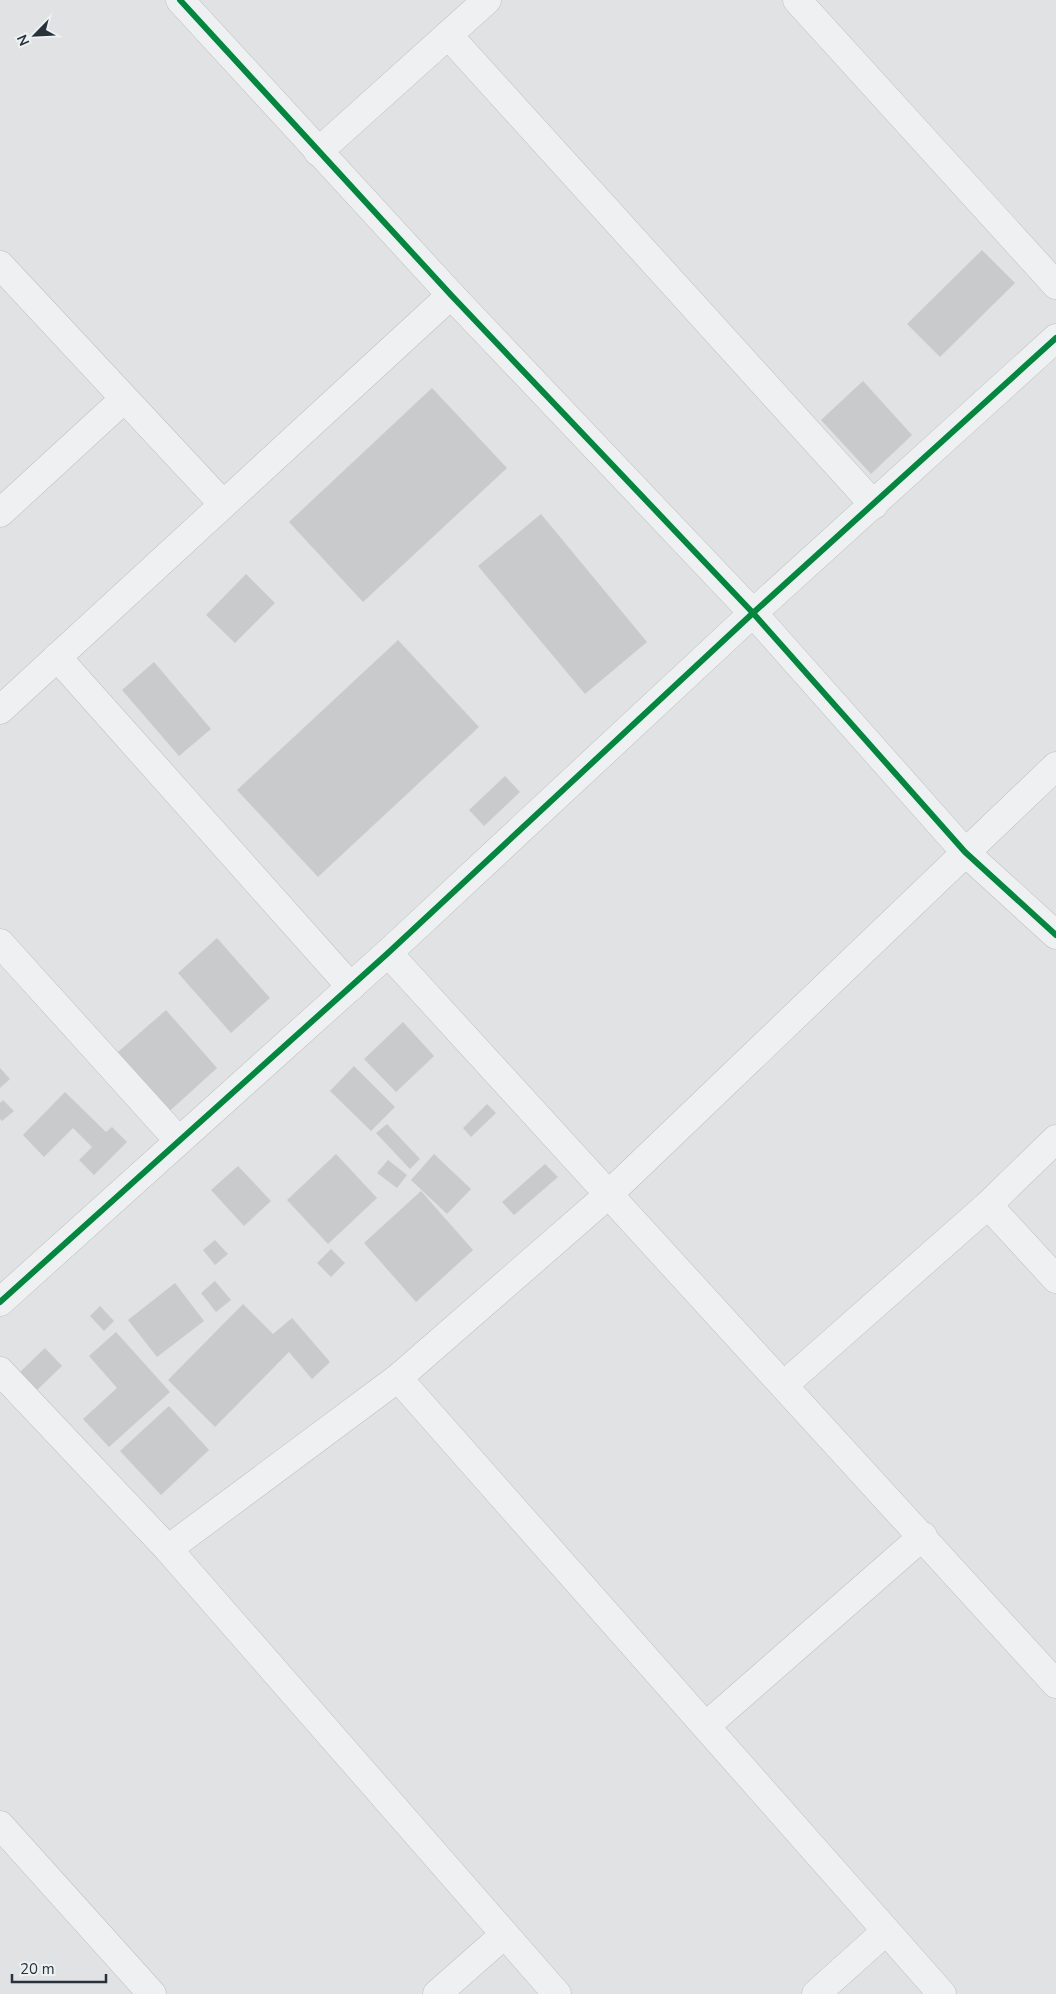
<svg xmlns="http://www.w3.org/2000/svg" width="1056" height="1994" font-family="'Nunito Sans',sans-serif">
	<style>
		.building { fill: #c8cacc }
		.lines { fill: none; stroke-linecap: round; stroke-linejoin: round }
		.minor-casing { stroke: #bec0c2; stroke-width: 29 }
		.minor { stroke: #eff0f1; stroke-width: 28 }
		.cycleway-casing { stroke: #edf1f4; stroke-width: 9 }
		.cycleway { stroke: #00873e; stroke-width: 6 }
	</style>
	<rect width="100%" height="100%" fill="#e0e2e4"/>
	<g class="building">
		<path d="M982,250L1015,283L940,357L907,324Z"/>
		<path d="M863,381L912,435L871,474L821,420Z"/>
		<path d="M432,388L507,468L363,602L289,522Z"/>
		<path d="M541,514L647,642L585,694L478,566Z"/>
		<path d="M246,574L275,603L235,643L206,615Z"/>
		<path d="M398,640L479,727L318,877L237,790Z"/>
		<path d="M154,662L211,729L179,756L122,690Z"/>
		<path d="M505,776L520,792L484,826L469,810Z"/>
		<path d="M217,938L270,998L231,1033L178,973Z"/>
		<path d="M166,1010L217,1068L162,1118L110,1059Z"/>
		<path d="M403,1022L434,1056L396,1092L364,1059Z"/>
		<path d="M354,1066L395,1107L371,1131L330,1091Z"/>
		<path d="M0,1068L10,1079L0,1088Z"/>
		<path d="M65,1092L106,1132L112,1127L127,1142L94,1175L79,1160L92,1147L73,1128L44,1157L23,1135Z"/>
		<path d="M3,1100L14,1111L2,1121L0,1119V1103Z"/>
		<path d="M487,1104L496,1113L471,1137L463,1128Z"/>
		<path d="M387,1124L420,1159L410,1169L376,1133Z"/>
		<path d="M336,1154L377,1198L328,1244L287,1200Z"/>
		<path d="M434,1154L471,1189L447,1214L411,1180Z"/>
		<path d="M388,1160L407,1175L397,1188L377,1173Z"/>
		<path d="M545,1164L558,1177L514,1215L502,1202Z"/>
		<path d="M238,1166L271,1201L244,1226L211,1190Z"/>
		<path d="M421,1191L473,1250L416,1302L364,1243Z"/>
		<path d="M215,1240L228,1254L215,1265L203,1250Z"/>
		<path d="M331,1249L345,1263L331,1277L317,1263Z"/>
		<path d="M215,1281L231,1300L216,1312L201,1293Z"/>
		<path d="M175,1283L204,1321L157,1357L128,1320Z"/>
		<path d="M243,1304L273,1334L292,1318L330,1362L312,1379L289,1352L215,1427L168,1380Z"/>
		<path d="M100,1306L114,1321L104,1331L90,1316Z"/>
		<path d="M116,1332L170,1392L109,1447L83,1419L117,1388L89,1356Z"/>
		<path d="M45,1348L62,1366L37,1390L20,1372Z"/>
		<path d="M169,1406L209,1450L161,1495L120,1451Z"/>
	</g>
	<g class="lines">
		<g class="minor-casing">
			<g id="minor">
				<path d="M180,0L451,295L753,613L965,852L1056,935"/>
				<path d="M797,0L1056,285"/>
				<path d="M448,35L874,505"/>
				<path d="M318,152L487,0"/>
				<path d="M0,265L223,504"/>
				<path d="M0,513L124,399"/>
				<path d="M57,657L351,987"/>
				<path d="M0,710L451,295"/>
				<path d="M0,943L179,1141"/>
				<path d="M388,953L1056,1684"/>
				<path d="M988,1205L1056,1279"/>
				<path d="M0,1302L388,953L753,613L1056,338"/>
				<path d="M0,1371L168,1549L557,1994"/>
				<path d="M398,1378L942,1994"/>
				<path d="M784,1385L988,1205L1056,1139"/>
				<path d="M168,1549L398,1378L608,1195L1056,766"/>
				<path d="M707,1725L923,1536"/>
				<path d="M0,1825L152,1994"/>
				<path d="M437,1994L504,1935"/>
				<path d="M816,1994L886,1931"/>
			</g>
		</g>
		<use href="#minor" class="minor"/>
		<g class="cycleway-casing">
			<g id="cycleway">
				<path d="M180,0L451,295L753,613L965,852L1056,935"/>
				<path d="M0,1302L388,953L753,613L1056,338"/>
			</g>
		</g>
		<use href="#cycleway" class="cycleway"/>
	</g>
	<g transform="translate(35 35) rotate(246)" stroke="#edf1f4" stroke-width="4" paint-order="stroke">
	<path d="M0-4L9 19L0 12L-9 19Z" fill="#29323b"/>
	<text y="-8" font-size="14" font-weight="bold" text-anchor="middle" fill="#29323b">N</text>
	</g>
	<path d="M12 1974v8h94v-8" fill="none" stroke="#29323b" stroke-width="2.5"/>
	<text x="20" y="1974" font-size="15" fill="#29323b" stroke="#edf1f4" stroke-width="4" paint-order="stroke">20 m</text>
</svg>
